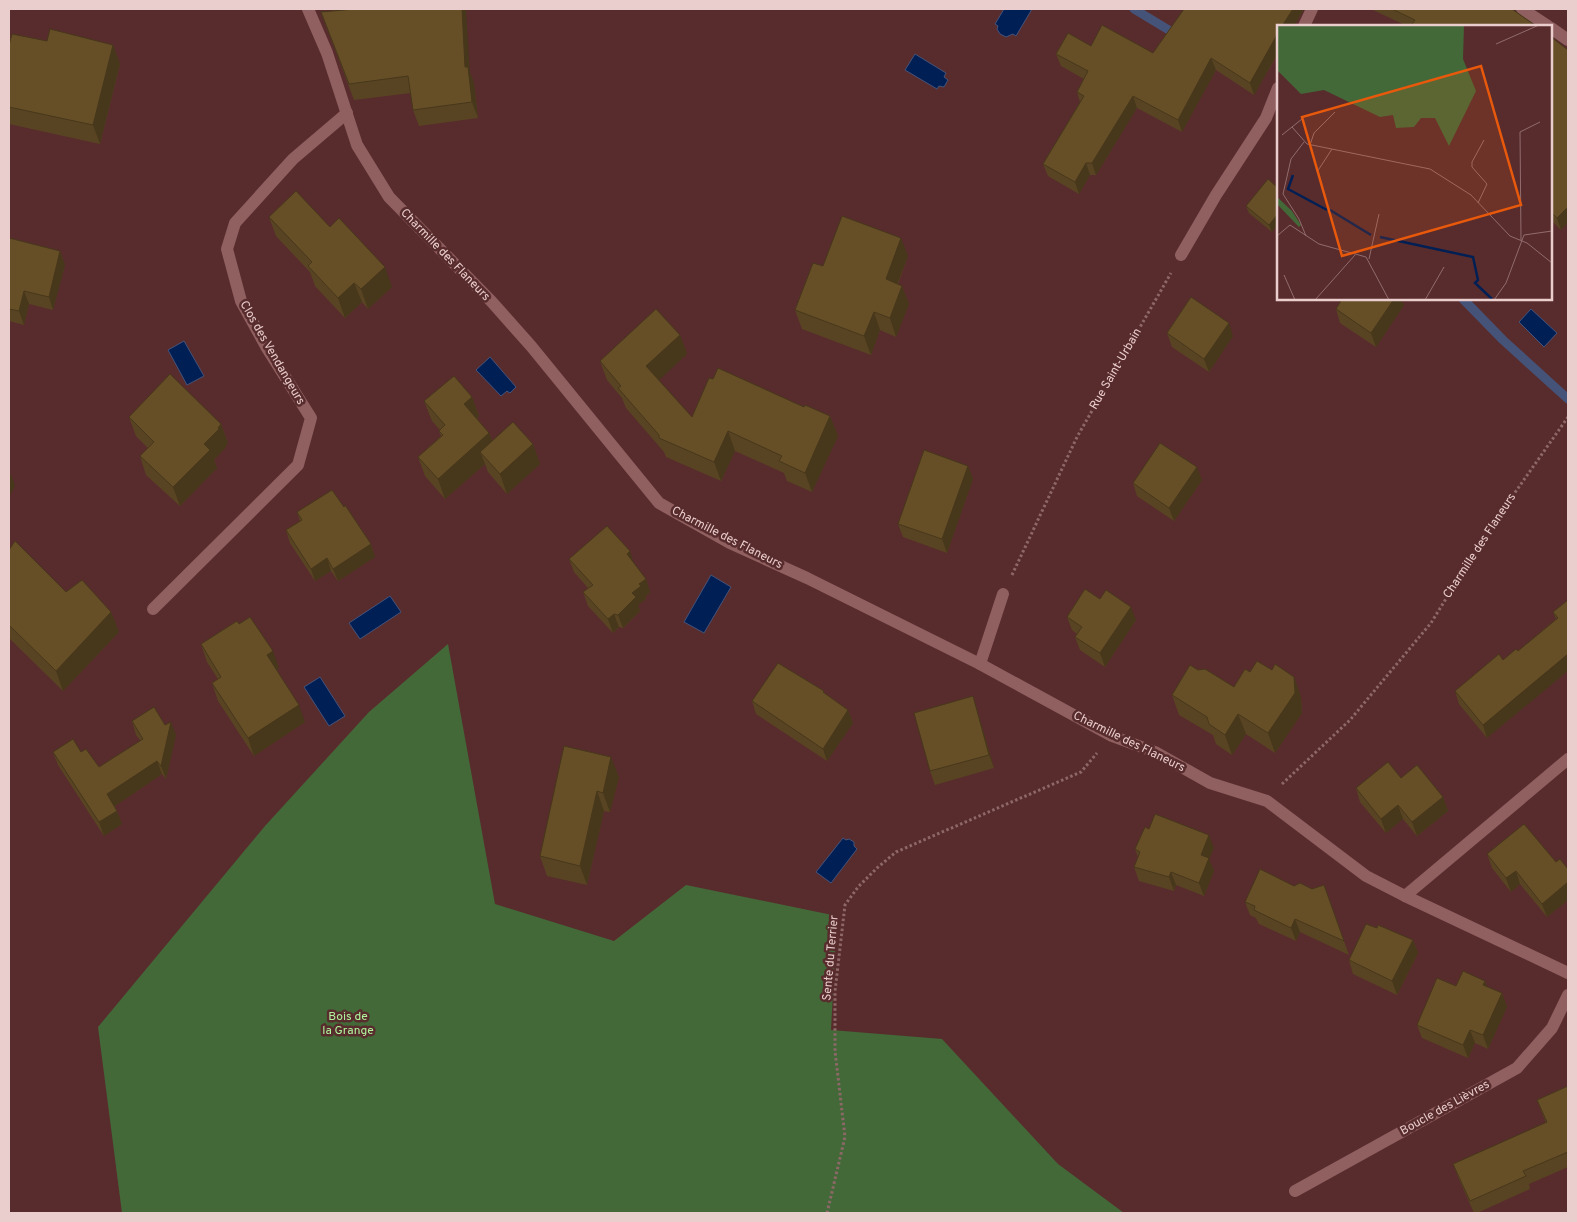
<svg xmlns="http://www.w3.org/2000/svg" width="1577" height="1222" font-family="Overpass,sans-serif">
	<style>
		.green { fill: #436939 }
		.water { fill: #001f55; stroke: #465379 }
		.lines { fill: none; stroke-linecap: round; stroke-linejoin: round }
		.stream { stroke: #465379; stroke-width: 9 }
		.path { stroke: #8e6868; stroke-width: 3; stroke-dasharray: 2.5 2.5; stroke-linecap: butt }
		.minor { stroke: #905f5f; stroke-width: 12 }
		.wall { fill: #584422 }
		.shaded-wall { fill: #47371b }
		.building { fill: #664f27; stroke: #47371b }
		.labels { text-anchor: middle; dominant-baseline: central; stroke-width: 5; stroke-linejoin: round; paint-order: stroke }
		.street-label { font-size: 12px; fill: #eacdcd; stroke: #582c2d }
		.park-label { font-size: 12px; fill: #aff59e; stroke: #582c2d }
		.inset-river { fill: none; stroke: #001f55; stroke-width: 2.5 }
		.inset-road { fill: none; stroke: #926c6d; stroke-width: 1 }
		.view { fill: #e8590c; fill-opacity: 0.15; stroke: #e8590c; stroke-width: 2.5 }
		.inset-edge { fill: none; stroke: #eacdcd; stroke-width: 2.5 }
	</style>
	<rect width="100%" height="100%" fill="#582c2d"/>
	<path class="green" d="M448,644L495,904L614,941L686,885L837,916L831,1030L942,1039L1058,1164L1124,1213H122L98,1027L265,826L369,712Z"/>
	<g class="water">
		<path d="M1004,9H1032L1016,36L1013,34L1006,37L1000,34L997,29L998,26L995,24Z"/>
		<path d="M915,54L946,73L944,77L948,80L944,87L939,86L937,89L905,70Z"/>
		<path d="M1531,309L1557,333L1544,347L1519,322Z"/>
		<path d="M184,341L204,376L187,385L168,350Z"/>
		<path d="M490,357L516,387L510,393L507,391L501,396L476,370Z"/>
		<path d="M711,575L731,587L704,633L684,622Z"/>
		<path d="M390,596L401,612L360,639L349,623Z"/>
		<path d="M320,677L345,716L329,726L304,687Z"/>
		<path d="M843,838L846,840L849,839L854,842V846L857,849L831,883L816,872Z"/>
	</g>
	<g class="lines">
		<g class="stream">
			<path d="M1134,9L1177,35"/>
			<path d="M1463,299L1503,340L1568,399"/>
		</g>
		<g class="path">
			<path d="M1012,575L1077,437L1171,273"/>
			<path d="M1282,784L1350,720L1431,623L1488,531L1568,417"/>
			<path d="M827,1213L845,1137L835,1051V991L845,905L858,887L877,868L896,852L1081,772L1097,753"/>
		</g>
		<g class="minor">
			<path d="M308,9L327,53L357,145L389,197L491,301L531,346L659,503L730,543L807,578L980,664L1112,736L1155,752L1210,783L1267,801L1366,876L1405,896L1568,973"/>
			<path d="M1522,9L1548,26"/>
			<path d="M1304,26L1312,9"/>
			<path d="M1551,28L1568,40"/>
			<path d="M1181,255L1216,195L1266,118L1278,88"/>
			<path d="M153,609L298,465L311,418L267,348L241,301L227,249L235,223L293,159L347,113"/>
			<path d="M980,664L1003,594"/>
			<path d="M1405,896L1568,759"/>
			<path d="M1295,1191L1517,1068L1552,1028L1568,995"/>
		</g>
	</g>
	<g class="wall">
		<path d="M1184,9H1304L1254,95L1216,70L1182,132L1137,108L1096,175H1090L1079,194L1048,176L1043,164L1080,102L1077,92L1084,79L1061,66L1056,54L1091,46L1153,53Z"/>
		<path d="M1371,9H1512L1536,26H1407Z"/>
		<path d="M321,12L470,73L474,83L478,118L419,126L413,110L411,93L354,100Z"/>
		<path d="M1551,37L1561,230L1551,220Z"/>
		<path d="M47,41L113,45L120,64L100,144L9,124V45Z"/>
		<path d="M1278,188V224L1272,232L1249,213L1246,206Z"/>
		<path d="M269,217L330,227L392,287L368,309L362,302L345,318L315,286L310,272L276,236Z"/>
		<path d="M9,238L60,251L65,265L53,310L29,304L24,325L9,321Z"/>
		<path d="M908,256L898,284L902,286L909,304L896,337L880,330L871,355L802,329L795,310L823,266Z"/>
		<path d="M1404,305L1376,347L1340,323L1336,309Z"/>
		<path d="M1167,333L1233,336L1209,372L1172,347Z"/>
		<path d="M680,335L687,354L658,380L692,417L713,379L804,407L830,416L838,436L812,492L787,481L784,473L735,451L721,481L666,457L664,452L626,408L622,398L607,380L600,361Z"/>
		<path d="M472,397L479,416L477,419L489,433L492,441L533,444L540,464L507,494L488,472L485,464L445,499L425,476L418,457L441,436L439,431L440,430L432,421L424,401Z"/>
		<path d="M129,417L221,424L228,443L226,446V447L214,460L217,468L180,506L146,475L140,456L148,448L136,436Z"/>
		<path d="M968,466L973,479L947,553L903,537L898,524Z"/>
		<path d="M1202,480L1174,521L1137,496L1133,483Z"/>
		<path d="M344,507L371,544L375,557L338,581L331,571L315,581L290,543L286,530L300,521L297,512Z"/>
		<path d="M9,550L66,592L111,612L119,632L63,691L9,638Z"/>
		<path d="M569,559L634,564L646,579L650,592L645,597L646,599L638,605L640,611L623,628L619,627L613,633L588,606L583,592L588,588L574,572Z"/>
		<path d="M1100,599L1136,620L1105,667L1080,650L1075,637L1077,634L1072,630L1067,617Z"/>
		<path d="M1568,600L1487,738L1459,704L1455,691L1518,651L1556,619L1553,612Z"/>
		<path d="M201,644L279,668L276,670L305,722L254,756L218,701L212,683L218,679L207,662Z"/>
		<path d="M1198,670L1234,687L1250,672L1272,670L1294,677L1301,697L1302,713L1275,753L1246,734L1232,755L1216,744L1213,735L1179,715L1172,695Z"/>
		<path d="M825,694L848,710L853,723L827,761L756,714L752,701Z"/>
		<path d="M977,710L994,768L935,785L930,771Z"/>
		<path d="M132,721L165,725L176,735L166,779L162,774L115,806L117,811L122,824L104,836L58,765L53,752H81L99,767L141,741L136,735Z"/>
		<path d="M564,746L619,777L610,812L604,811L587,885L547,876L540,856Z"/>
		<path d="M1401,778L1443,797L1448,811L1417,836L1403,819L1386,833L1360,802L1356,788Z"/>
		<path d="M1149,829L1214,848L1209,859L1214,871L1204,896L1176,885L1174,891L1139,881L1134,867L1138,857L1135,849Z"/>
		<path d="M1487,854L1556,862L1568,869V900L1547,917L1520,884L1511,892L1492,868Z"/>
		<path d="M1324,885L1349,955L1300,932L1296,941L1259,924L1256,918L1250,915L1245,902L1294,886L1312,889Z"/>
		<path d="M1377,928L1413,940L1418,953L1397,995L1353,974L1349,960Z"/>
		<path d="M1456,986L1488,987L1502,993L1507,1007L1488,1049L1475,1043L1468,1058L1422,1038L1417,1025Z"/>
		<path d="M1568,1086V1167L1529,1184L1530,1189L1477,1213H1474L1458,1177L1453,1164L1546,1123L1537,1100Z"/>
	</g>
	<g class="shaded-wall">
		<path d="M462,9H466L470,73L474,83L478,118L472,102L465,67Z"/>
		<path d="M1293,9H1304L1294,26H1282Z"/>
		<path d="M1278,33V53L1254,95L1250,83Z"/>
		<path d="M113,45L120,64L100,144L93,125Z"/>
		<path d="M1211,58L1216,70L1182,132L1178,120Z"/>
		<path d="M1133,96L1137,108L1096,175L1092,163Z"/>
		<path d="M1086,163L1090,175L1079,194L1075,182Z"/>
		<path d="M1568,207V223L1561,230L1557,218Z"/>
		<path d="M1278,214V224L1272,232L1269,225Z"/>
		<path d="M901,238L908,256L892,298L886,279Z"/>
		<path d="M60,251L65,265L53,310L49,297Z"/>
		<path d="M385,267L392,287L368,309L361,289Z"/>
		<path d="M354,283L362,302L345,318L338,298Z"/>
		<path d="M902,286L909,304L896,337L890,318Z"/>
		<path d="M24,291L29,304L24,325L19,311Z"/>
		<path d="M1394,299H1401L1404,305L1376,347L1371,333Z"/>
		<path d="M874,312L880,330L871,355L864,336Z"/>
		<path d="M1229,323L1233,336L1209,372L1204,359Z"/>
		<path d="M680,335L687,354L653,386L646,366Z"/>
		<path d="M472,397L479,416L471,424L464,404Z"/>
		<path d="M830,416L838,436L812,492L805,473Z"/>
		<path d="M221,424L228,443L226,446V447L214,460L217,468L180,506L173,487L204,444Z"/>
		<path d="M728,431L735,451L721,481L714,462Z"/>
		<path d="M489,433L497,453L480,452L485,464L445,499L438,479Z"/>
		<path d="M533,444L540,464L507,494L500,474Z"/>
		<path d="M968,466L973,479L947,553L942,539Z"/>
		<path d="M1197,467L1202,480L1174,521L1169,508Z"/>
		<path d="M11,474L15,486L9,497V476Z"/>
		<path d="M371,544L375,557L338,581L333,569Z"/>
		<path d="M630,551L634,564L627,554Z"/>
		<path d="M327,558L331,571L315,581L311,569Z"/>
		<path d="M646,579L650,592L645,597L646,599L638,605L640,611L623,628L618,615L632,593L639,584Z"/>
		<path d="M1131,607L1136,620L1105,667L1100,653Z"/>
		<path d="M111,612L119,632L63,691L56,671Z"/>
		<path d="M614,614L619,627L613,633L608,619Z"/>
		<path d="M273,651L279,668L273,673L267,655Z"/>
		<path d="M1568,654V671L1487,738L1483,725Z"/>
		<path d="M1294,677L1301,697L1302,713L1275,753L1268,733Z"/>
		<path d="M973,696L977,710L994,768L989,755Z"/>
		<path d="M299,705L305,722L254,756L248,738Z"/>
		<path d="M848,710L853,723L827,761L823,749Z"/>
		<path d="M1238,714L1246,734L1232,755L1225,735Z"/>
		<path d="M171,722L176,735L166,779L161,766Z"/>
		<path d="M611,757L619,777L610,812L603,793Z"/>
		<path d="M157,761L162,774L112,808L107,794Z"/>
		<path d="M597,791L604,811L587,885L580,866Z"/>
		<path d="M1443,797L1448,811L1417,836L1412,822Z"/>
		<path d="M1398,805L1403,819L1386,833L1381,819Z"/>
		<path d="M117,811L122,824L104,836L99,822Z"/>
		<path d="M1209,835L1214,848L1209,859L1214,871L1204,896L1199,883L1201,855Z"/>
		<path d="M1516,871L1520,884L1511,892L1506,878Z"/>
		<path d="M1171,872L1176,885L1174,891L1169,877Z"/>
		<path d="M1568,882V900L1547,917L1542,904Z"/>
		<path d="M1295,919L1300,932L1296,941L1291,928Z"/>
		<path d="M1413,940L1418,953L1397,995L1392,981Z"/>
		<path d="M1485,981L1490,994L1483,985Z"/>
		<path d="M1502,993L1507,1007L1488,1049L1483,1035Z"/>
		<path d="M1470,1030L1475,1043L1468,1058L1463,1045Z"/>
	</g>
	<g class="building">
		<path d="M355,9H462L465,67H468L472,102L413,110L408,76L349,84L321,12Z"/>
		<path d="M1184,9H1293L1282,26H1278V33L1250,83L1211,58L1178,120L1133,96L1092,163H1086L1075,182L1043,164L1084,96L1077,92L1088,71L1056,54L1068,33L1091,46L1102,25L1153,53Z"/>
		<path d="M1392,9H1512L1536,26H1411L1415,20Z"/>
		<path d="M50,29L113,45L93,125L9,107V45L12,34L47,41Z"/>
		<path d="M1551,37L1568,50V207L1557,218L1551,212Z"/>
		<path d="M1268,179L1278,188V214L1269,225L1246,206Z"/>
		<path d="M296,191L330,227L339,218L385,267L361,289L354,283L338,298L308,266L312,262L269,217Z"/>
		<path d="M842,216L901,238L886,279L902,286L890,318L874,312L864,336L795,310L813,263L823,266Z"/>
		<path d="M9,238L60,251L49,297L24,291L19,311L9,309Z"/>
		<path d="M1191,297L1229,323L1204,359L1167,333Z"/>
		<path d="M1342,299H1394L1371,333L1336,309Z"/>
		<path d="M656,309L680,335L646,366L692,417L709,378L713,379L718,368L804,407L805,405L830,416L805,473L779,461L782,456L728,431L714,462L659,438V435L618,388L621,386L600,361Z"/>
		<path d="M170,374L221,424L218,428L219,429L204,444L210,450L173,487L140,456L154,442L129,417Z"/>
		<path d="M454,376L472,397L464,404L489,433L438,479L418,457L443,435L439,431L445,425L424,401Z"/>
		<path d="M513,422L533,444L500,474L480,452Z"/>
		<path d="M1160,443L1197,467L1169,508L1133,483Z"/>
		<path d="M924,450L968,466L942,539L898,524Z"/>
		<path d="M332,490L344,507L345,505L371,544L333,569L327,558L311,569L286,530L302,520L297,512Z"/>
		<path d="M607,526L630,551L627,554L646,579L639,584L641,586L632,593L636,597L618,615L614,614L608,619L583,592L593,585L569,559Z"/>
		<path d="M15,541L66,592L82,580L111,612L56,671L9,625V550Z"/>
		<path d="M1085,589L1100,599L1106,590L1131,607L1100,653L1075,637L1082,627L1067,617Z"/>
		<path d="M1568,600V654L1483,725L1455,691L1499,654L1503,660L1516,649L1518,651L1558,618L1553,612Z"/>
		<path d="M250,617L273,651L267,655L299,705L248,738L212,683L221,677L201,644L237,621L239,624Z"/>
		<path d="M1257,661L1272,670L1275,664L1294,677L1295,693L1268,733L1238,714L1225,735L1209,724L1207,717L1172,695L1190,665L1198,670L1205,669L1234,687L1245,669L1250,672Z"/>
		<path d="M778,663L824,691L823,692L848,710L823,749L752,701Z"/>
		<path d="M973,696L989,755L930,771L914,713Z"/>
		<path d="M154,707L165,725L171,722L161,766L157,761L107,794L117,811L99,822L53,752L73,739L81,752L86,749L99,767L143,739L132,721Z"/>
		<path d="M564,746L611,757L603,793L597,791L580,866L540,856Z"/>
		<path d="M1388,762L1401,778L1417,765L1443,797L1412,822L1398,805L1381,819L1356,788Z"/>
		<path d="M1155,814L1209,835L1201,855L1209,858L1199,883L1171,872L1169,877L1134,867L1140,852L1135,849L1145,827L1149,829Z"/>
		<path d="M1524,824L1556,862L1560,859L1568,869V882L1542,904L1516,871L1506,878L1487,854Z"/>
		<path d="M1260,869L1294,886L1300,883L1312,889L1324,885L1344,941L1295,919L1291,928L1254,910L1255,906L1245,902Z"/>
		<path d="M1366,924L1377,928L1378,925L1413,940L1392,981L1349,960Z"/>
		<path d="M1463,971L1485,981L1483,985L1502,993L1483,1035L1470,1030L1463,1045L1417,1025L1437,978L1456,986Z"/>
		<path d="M1568,1086V1152L1523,1171L1526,1176L1470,1201L1453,1164L1547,1122L1537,1100Z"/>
	</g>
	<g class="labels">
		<g class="street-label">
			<text transform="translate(445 255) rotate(46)">Charmille des Flaneurs</text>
			<text transform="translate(272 353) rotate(60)">Clos des Vendangeurs</text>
			<text transform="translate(1116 369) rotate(-60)">Rue Saint-Urbain</text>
			<text transform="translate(727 538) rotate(27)">Charmille des Flaneurs</text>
			<text transform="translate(1480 546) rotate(-57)">Charmille des Flaneurs</text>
			<text transform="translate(1129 742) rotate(26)">Charmille des Flaneurs</text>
			<text transform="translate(831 958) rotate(-85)">Sente du Terrier</text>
			<text transform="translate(1445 1108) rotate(-29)">Boucle des Lièvres</text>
		</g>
		<g class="park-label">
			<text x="348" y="1017">Bois de<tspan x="348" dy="14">la Grange</tspan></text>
		</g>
	</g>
	<g transform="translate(1277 25)">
		<rect width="275" height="275" fill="#582c2d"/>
		<path d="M0,0H187L186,34L199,66L172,121L158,93H144L137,102L119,103L116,90L103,92L47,65L24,69L0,45ZM0,172L15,186L24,200L22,202L0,179Z" fill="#436939"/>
		<path class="inset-river" d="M16,150L11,164L50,185M53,185L94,210M103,212L196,232L201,255L198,258L215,274"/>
		<path class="inset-road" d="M219,19L262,0M15,102L30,119L153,144L194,170L233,211L250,218L275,238M5,110L25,94M27,117L14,134L6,169L22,194L29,211M33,120L37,108L58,87M40,147L55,124M201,178L210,159L195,142V137L207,115M0,211L13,200L42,219L89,232L112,275M244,215L243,107L263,97M92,234L102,189M7,250L18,275M38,275L78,230M148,275L167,242M217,275L229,258L247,210L275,206"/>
		<path class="view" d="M204,41L244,180L65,231L25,92Z"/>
		<rect width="275" height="275" class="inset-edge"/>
	</g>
	<rect width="1577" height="1222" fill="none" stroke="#eacdcd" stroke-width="20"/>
</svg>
